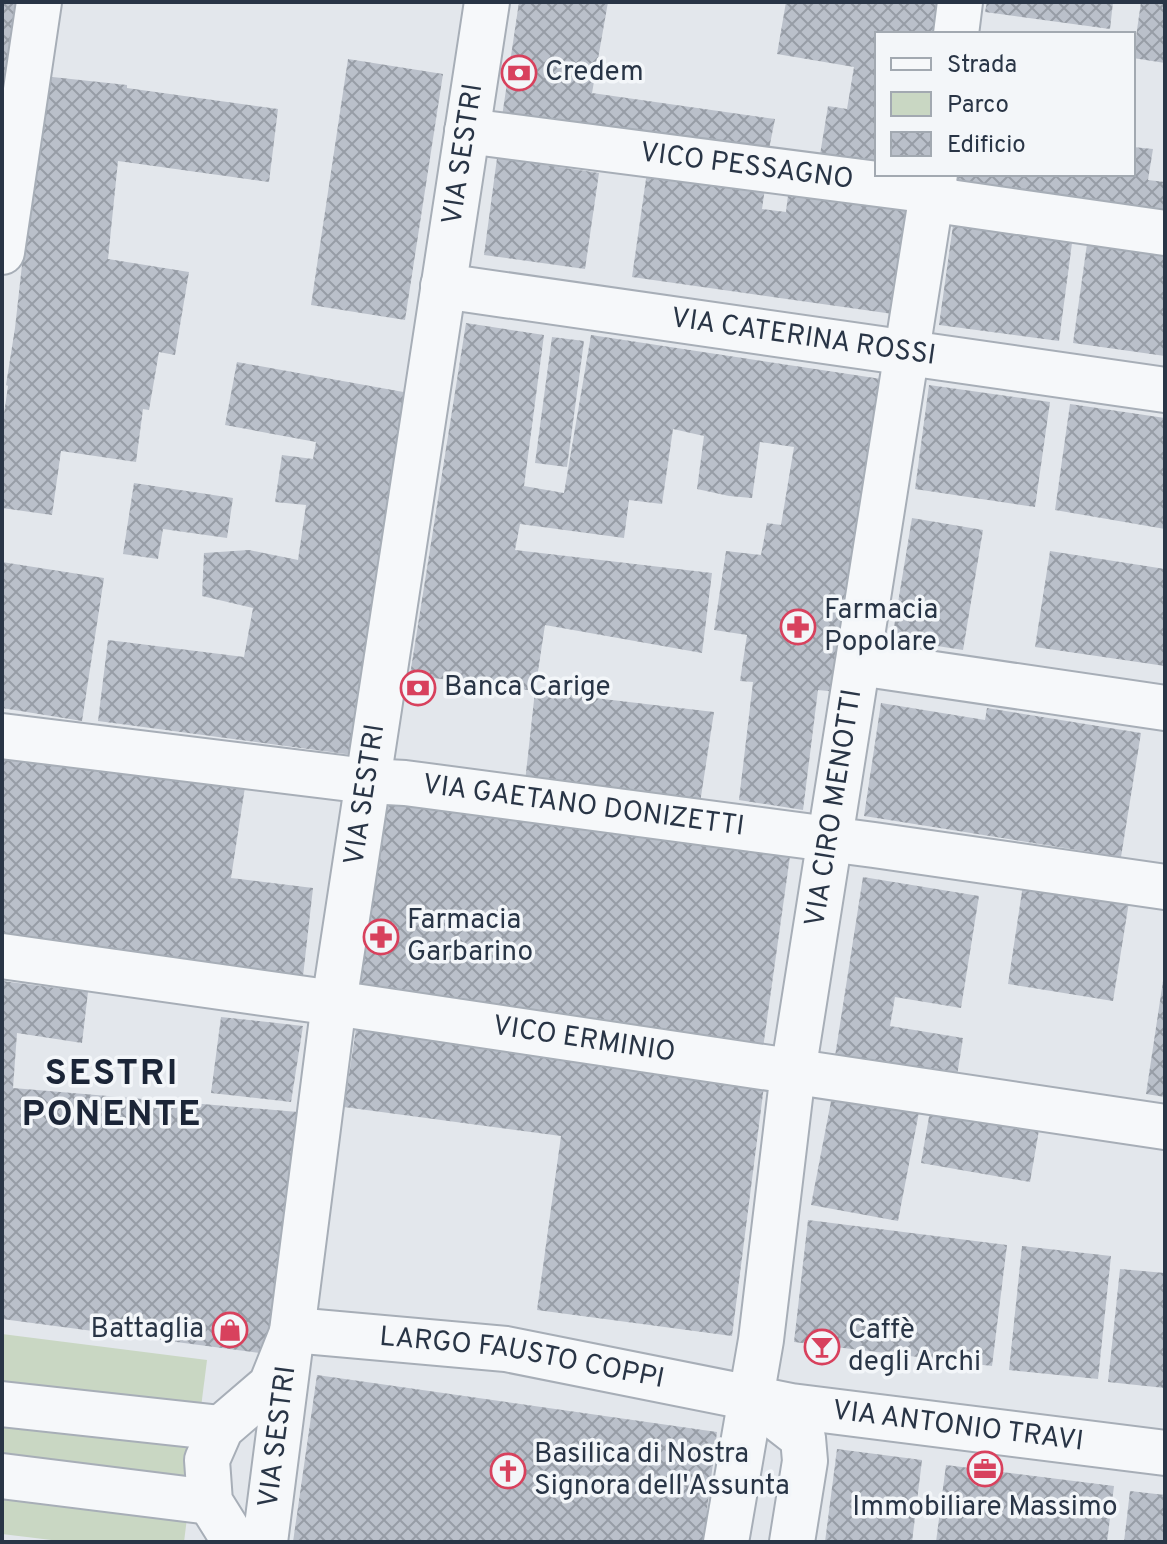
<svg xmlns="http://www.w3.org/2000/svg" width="1167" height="1544" font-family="Overpass,sans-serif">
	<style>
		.park { fill: #c9d7c3 }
		.building { fill: url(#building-cross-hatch) }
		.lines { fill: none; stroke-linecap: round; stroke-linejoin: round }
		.pedestrian-casing { stroke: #a7aeb7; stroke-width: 48 }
		.minor-casing { stroke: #a7aeb7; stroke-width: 48 }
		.tertiary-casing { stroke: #a7aeb7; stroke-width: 48 }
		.pedestrian { stroke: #f6f8fa; stroke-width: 44 }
		.minor { stroke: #f6f8fa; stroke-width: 44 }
		.tertiary { stroke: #f6f8fa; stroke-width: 44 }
		.labels { text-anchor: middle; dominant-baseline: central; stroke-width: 7; stroke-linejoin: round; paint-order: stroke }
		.poi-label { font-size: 28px; fill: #293546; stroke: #f3f6f9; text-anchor: start }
		.street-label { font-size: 28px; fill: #293546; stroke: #f3f6f9 }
		.district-label { font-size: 36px; font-weight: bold; letter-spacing: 2px; fill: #1b2537; stroke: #f3f6f9 }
	</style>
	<defs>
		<pattern id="building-cross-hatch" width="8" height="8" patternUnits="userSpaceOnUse" patternTransform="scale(2)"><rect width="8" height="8" fill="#bac0ca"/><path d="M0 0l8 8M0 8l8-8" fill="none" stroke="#979da6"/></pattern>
	</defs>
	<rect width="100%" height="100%" fill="#e3e7ec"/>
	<path class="park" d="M2,1334L207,1360L184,1542H68L2,1534Z"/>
	<g class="building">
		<path d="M2,2H22L2,121Z"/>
		<path d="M519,2H608L592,93L775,119L766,164L500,130Z"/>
		<path d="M786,2H941L936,34H877V174L818,167L828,106L847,109L854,67L777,54Z"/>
		<path d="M987,2H1113L1110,29L985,12Z"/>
		<path d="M1141,2H1165V63L1133,58Z"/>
		<path d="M348,59L443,74L405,320L311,305Z"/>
		<path d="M43,76L127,85V88L278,109L269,182L118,161L108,259L189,272L175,355L159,352L149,410L143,409L136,462L61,451L52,515L2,508V428L8,386L6,385L15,328Z"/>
		<path d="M1133,147L1153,149L1148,180L1165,182V226L947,193L949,174H1133Z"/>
		<path d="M497,158L599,173L585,269L484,255Z"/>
		<path d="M649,158L767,174L762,209L786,212L790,178L909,195L893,314L632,277Z"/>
		<path d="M955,211L1074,228L1059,341L939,325Z"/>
		<path d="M1089,230L1165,241V356L1073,343Z"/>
		<path d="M466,323L544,335L524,486L564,493L591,335L888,380L837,692L818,690L803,810L739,800L753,682L740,681L747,635L714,630L726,551L761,555L767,523L781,525L794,447L760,442L752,498L729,496L697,489L704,436L673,429L662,504L629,500L624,538L520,524L515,550L712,573L702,653L545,625L535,691L410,675Z"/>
		<path d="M552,337L584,341L567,467L535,463Z"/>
		<path d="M237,362L409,393L353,755L98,721L108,640L244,657L253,608L202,596L204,553L249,550L298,560L306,505L275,502L282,455L313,459L316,442L225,425Z"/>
		<path d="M929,385L1050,402L1035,507L915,489Z"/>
		<path d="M1070,404L1165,418V529L1055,510Z"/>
		<path d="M134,483L233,498L227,538L163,529L158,559L123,554Z"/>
		<path d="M912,518L983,530L963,650L892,639Z"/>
		<path d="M1050,551L1165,569V666L1035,647Z"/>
		<path d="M2,562L104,578L82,721L2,708Z"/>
		<path d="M535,691L714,712L700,803L525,782Z"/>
		<path d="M881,703L985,720L987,708L1141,733L1121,857L864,816Z"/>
		<path d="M2,749L245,787L231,878L313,888L302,985L2,949Z"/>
		<path d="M387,787L792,842L762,1055L357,996Z"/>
		<path d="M863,877L979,896L961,1008L895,997L890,1026L963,1038L955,1089L833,1069Z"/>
		<path d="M1023,885L1129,902L1113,1001L1008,984Z"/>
		<path d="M2,981L88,992L82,1043L17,1033L13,1088L298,1112L268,1354L2,1319Z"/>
		<path d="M1163,981H1165V1097L1146,1094Z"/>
		<path d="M358,1016L765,1078L732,1336L537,1310L561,1136L344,1107Z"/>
		<path d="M221,1017L303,1026L291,1102L211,1093Z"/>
		<path d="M833,1091L920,1107L898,1221L811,1205Z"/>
		<path d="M931,1105L1040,1124L1030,1182L921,1163Z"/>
		<path d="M808,1220L1007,1245L992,1366L794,1342Z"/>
		<path d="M1022,1246L1111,1256L1098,1379L1009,1370Z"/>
		<path d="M1120,1269L1165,1273V1388L1108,1382Z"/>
		<path d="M317,1375L717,1432L707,1510L712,1521L714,1542H293Z"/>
		<path d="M837,1449L922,1460L912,1542H825Z"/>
		<path d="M946,1465L1114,1486L1107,1542H936Z"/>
		<path d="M1130,1491L1165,1495V1542H1124Z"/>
	</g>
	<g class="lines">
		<g class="pedestrian-casing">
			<g id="pedestrian">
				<path id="s1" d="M467,131L932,191L949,202L1165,233"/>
				<path d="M2,252L39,2"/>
				<path d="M2,736L367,781"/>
				<path id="s2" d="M2,956L334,1003L1165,1127"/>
				<path id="s3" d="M265,1542L334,1003L487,2"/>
			</g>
		</g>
		<g class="minor-casing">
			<g id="minor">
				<path id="s4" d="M443,286L1165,390"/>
				<path d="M859,663L1165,708"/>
				<path id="s5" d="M367,781L405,783L874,845L1165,887"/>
				<path d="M750,1397L803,1438L805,1461L792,1542"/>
			</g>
		</g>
		<g class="tertiary-casing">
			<g id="tertiary">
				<path d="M956,34L960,2"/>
				<path d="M2,1404L221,1428"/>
				<path d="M2,1476L210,1502"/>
				<path id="s6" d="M235,1542L210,1502L207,1460L221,1428L271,1385L293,1330L506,1349L791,1406L1165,1453"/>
				<path id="s7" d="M726,1542L761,1340L793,1072L935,174"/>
			</g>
		</g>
		<use href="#pedestrian" class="pedestrian"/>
		<use href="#minor" class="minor"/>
		<use href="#tertiary" class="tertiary"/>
	</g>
	<defs>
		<g id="bank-ring" transform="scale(1.8)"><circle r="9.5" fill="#f3f6f9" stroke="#d8415d" stroke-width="1.5"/><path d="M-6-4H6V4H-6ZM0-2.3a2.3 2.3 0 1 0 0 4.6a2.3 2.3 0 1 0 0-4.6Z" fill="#d8415d"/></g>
		<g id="pharmacy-ring" transform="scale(1.8)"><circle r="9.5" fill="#f3f6f9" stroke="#d8415d" stroke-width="1.5"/><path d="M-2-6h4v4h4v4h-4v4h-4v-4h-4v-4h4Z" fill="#d8415d"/></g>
		<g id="shop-ring" transform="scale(1.8)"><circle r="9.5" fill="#f3f6f9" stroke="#d8415d" stroke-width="1.5"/><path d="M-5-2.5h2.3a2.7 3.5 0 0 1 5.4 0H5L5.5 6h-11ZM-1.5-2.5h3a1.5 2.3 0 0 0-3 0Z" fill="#d8415d"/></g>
		<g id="bar-ring" transform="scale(1.8)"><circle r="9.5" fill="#f3f6f9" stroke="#d8415d" stroke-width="1.5"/><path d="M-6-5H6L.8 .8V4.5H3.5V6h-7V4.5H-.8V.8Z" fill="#d8415d"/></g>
		<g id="office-ring" transform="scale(1.8)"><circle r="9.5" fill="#f3f6f9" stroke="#d8415d" stroke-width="1.5"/><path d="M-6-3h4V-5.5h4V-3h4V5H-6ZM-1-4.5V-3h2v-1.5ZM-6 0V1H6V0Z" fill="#d8415d"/></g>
		<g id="church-ring" transform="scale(1.8)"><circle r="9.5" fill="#f3f6f9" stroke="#d8415d" stroke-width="1.5"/><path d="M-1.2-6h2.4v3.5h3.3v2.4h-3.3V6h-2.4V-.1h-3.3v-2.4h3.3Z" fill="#d8415d"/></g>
	</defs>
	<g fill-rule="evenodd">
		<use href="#bank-ring" x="519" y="73"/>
		<use href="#pharmacy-ring" x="798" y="627"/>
		<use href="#bank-ring" x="418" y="688"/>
		<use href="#pharmacy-ring" x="381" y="937"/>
		<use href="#shop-ring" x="230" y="1330"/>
		<use href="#bar-ring" x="822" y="1347"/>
		<use href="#office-ring" x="985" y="1469"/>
		<use href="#church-ring" x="508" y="1471"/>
	</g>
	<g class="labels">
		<g class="poi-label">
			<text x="545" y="73">Credem</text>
			<text x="824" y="611">Farmacia<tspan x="824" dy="32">Popolare</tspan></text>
			<text x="444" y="688">Banca Carige</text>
			<text x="407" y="921">Farmacia<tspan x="407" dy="32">Garbarino</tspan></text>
			<text x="204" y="1330" text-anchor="end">Battaglia</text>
			<text x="848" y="1331">Caffè<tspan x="848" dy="32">degli Archi</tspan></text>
			<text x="534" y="1455">Basilica di Nostra<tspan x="534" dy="32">Signora dell'Assunta</tspan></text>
			<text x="985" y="1508" text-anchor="middle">Immobiliare Massimo</text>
		</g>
		<g class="street-label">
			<text stroke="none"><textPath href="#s3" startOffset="1402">VIA SESTRI</textPath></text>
			<text stroke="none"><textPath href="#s1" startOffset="282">VICO PESSAGNO</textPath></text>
			<text stroke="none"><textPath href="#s4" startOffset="364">VIA CATERINA ROSSI</textPath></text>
			<text stroke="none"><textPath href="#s3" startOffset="754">VIA SESTRI</textPath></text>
			<text stroke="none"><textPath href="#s5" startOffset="218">VIA GAETANO DONIZETTI</textPath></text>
			<text stroke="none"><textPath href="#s7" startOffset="742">VIA CIRO MENOTTI</textPath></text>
			<text stroke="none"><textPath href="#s2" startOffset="588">VICO ERMINIO</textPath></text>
			<text stroke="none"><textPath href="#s6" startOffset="480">LARGO FAUSTO COPPI</textPath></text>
			<text stroke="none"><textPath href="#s6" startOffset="922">VIA ANTONIO TRAVI</textPath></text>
			<text stroke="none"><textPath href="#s3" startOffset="106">VIA SESTRI</textPath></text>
		</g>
		<g class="district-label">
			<text x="112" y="1075">SESTRI<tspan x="112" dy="41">PONENTE</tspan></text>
		</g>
	</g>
	<rect width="1167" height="1544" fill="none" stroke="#293546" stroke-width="8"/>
	<rect x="875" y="32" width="260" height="144" fill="#f3f6f9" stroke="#a2a9b1" stroke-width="2"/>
	<rect x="891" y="58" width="40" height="12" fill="#f6f8fa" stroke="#a2a9b1" stroke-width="2"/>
	<text x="947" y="72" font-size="24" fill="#293546">Strada</text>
	<rect x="891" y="92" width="40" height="24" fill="#c9d7c3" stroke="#a2a9b1" stroke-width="2"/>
	<text x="947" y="112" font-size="24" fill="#293546">Parco</text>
	<rect x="891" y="132" width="40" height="24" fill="url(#building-cross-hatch)" stroke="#a2a9b1" stroke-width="2"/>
	<text x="947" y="152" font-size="24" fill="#293546">Edificio</text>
</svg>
